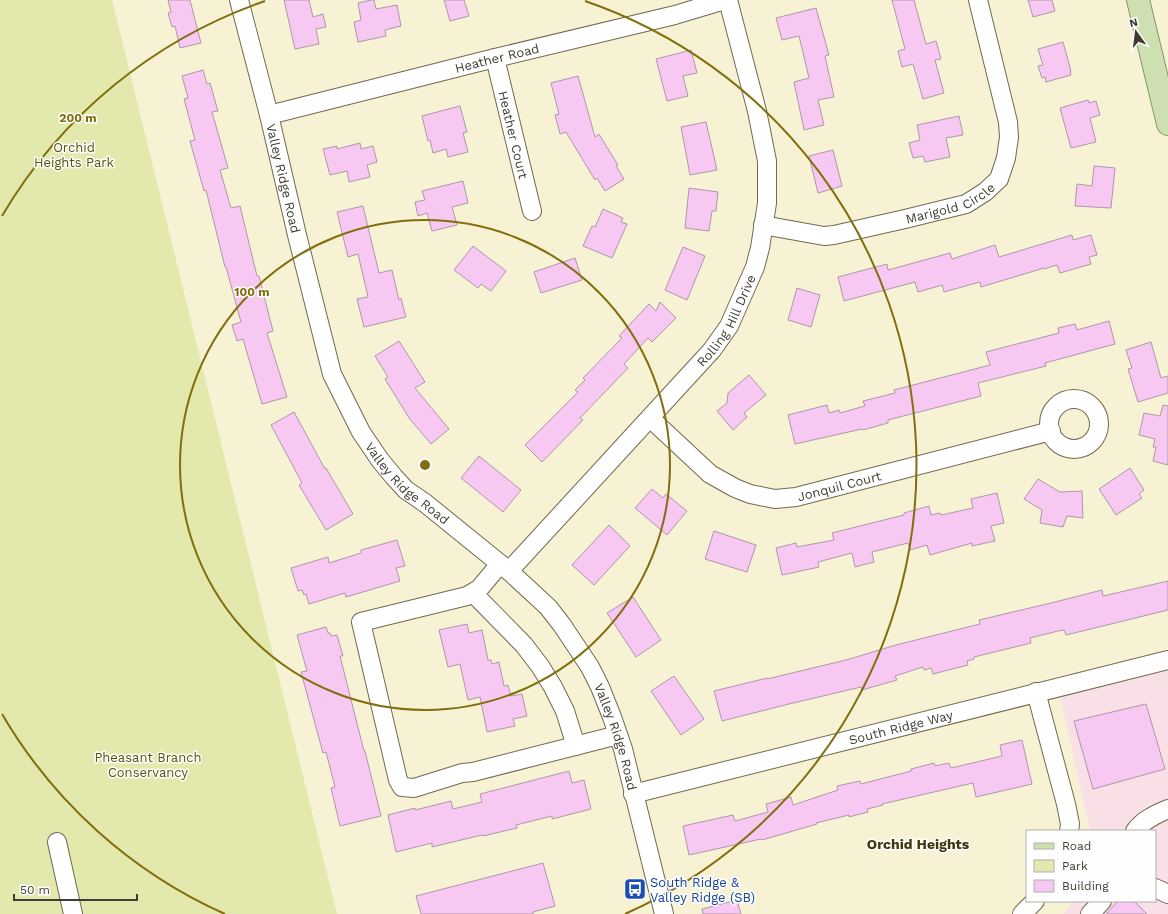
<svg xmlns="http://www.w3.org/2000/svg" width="1168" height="914" font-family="'Work Sans',sans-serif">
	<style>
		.commercial { fill: #f9dfe6 }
		.green { fill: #e3e8ad }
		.building { fill: #f7c9f2; stroke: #ad97aa }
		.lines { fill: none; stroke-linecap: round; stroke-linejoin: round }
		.minor-casing { stroke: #6f6950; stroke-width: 20 }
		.major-casing { stroke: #869862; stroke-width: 24 }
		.minor { stroke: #fff; stroke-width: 18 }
		.major { stroke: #cedfb1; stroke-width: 22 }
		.ring { fill: none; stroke: #826e0c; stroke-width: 2 }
		.labels { text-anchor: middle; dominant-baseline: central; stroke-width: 3; stroke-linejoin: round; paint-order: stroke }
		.street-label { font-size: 13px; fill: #3f3c31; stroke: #fefefe }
		.park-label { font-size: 13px; fill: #56580b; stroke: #fefefe }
		.transit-label { font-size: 13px; fill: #164399; stroke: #fefefe; text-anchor: start }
		.neighbourhood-label { font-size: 14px; font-weight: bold; fill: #40360c; stroke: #fefefe }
		.centre { fill: #826e0c; stroke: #fefefe; stroke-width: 2 }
		.ring-label { font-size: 12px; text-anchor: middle; font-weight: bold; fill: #826e0c; stroke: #fefefe; stroke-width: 3; stroke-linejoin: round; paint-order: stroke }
	</style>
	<rect width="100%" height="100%" fill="#f8f2d5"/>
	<path class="commercial" d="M1168,660V914H1063L1075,901H1155V831H1090L1058,687Z"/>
	<path class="green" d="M0,0H112L337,914H0Z"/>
	<g class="building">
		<path d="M168,0H190L201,43L180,48L175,26L172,27L168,13L171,12Z"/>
		<path d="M284,0H309L313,17L323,14L326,27L316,29L319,44L295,49Z"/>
		<path d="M371,0H374L376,9L397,5L401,26L385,30L386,36L358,42L354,22L361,20L358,3Z"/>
		<path d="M444,0H464L469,16L450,21Z"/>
		<path d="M892,0H914L926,44L936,41L941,59L935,60L944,93L923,99L913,64L902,67L898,51L905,49Z"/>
		<path d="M1028,0H1052L1055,11L1033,17Z"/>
		<path d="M816,8L829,55L825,56L834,97L818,100L824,125L804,130L794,82L809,78L799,36L782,40L776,18Z"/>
		<path d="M1063,42L1071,71H1070L1071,75L1046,82L1045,77L1042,78L1038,66L1043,65L1038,49Z"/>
		<path d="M691,50L697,73L683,76L688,96L667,101L656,59Z"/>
		<path d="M203,70L207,84L210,83L218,111L212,112L228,168L220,170L231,208L240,206L257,276H259L273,331L267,333L287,397L262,404L243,339L237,341L232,325L241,322L226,267H225L206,190L204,191L190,141L195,140L184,99L188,98L182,76Z"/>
		<path d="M578,76L595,137L599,134L618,165L616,166L624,179L605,191L597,178L595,180L566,132L560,134L555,115L559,114L551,83Z"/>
		<path d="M1088,100L1089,103L1096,101L1100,115L1090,118L1096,142L1071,148L1060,108Z"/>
		<path d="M460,106L467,132L463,133L468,152L448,157L446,149L433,153L430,140L428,141L422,116Z"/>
		<path d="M959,116L963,135L946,138L950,157L925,162L923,156L913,158L909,143L920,140L917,125Z"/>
		<path d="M706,122L717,170L690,175L681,127Z"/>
		<path d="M360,143L361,149L373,146L377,162L367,165L370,177L349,182L347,171L330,175L323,149L337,146V149Z"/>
		<path d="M833,150L842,186L818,193L809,156Z"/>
		<path d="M1094,166L1115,168L1111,208L1075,206L1077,184L1092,186Z"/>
		<path d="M463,181L468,203L452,207L457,225L432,231L427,213L418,216L415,202L425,200L422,191Z"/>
		<path d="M689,188L718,192L716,211H712L709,231L685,228Z"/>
		<path d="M363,206L379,273L392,270L399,300L401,298L406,317L364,327L357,299L368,297L358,254L348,257L337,212Z"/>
		<path d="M603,209L623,218L621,222L627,224L612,258L583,246L592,226L595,227Z"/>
		<path d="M1072,235L1073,240L1091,235L1097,255L1089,257L1091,264L1060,273L1057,265L1044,269V268L981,287L980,282L944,292L942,285L918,292L915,282L844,301L838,277L887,264L888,270L950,253L952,259L995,245L999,257Z"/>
		<path d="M473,246L506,271L491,291L481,284L478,288L454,270Z"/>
		<path d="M683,247L705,256L687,300L665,290Z"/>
		<path d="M575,258L582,280L541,293L534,272Z"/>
		<path d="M797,288L820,295L811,327L788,320Z"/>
		<path d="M660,302L676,318L652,342L648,338L624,364L628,368L580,418L583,420L542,462L525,445L578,392L575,390L585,380L583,378L622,338L619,336L649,304L656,311Z"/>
		<path d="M1109,321L1115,344L1045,363L1046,366L978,383L981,396L888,420V423L863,430L862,429L795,444L788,415L827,405L829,413L839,410L840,413L865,406L863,401L895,393L894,390L990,365L986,352L1059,333L1058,328L1075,324L1077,330Z"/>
		<path d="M399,341L425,382L415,388L449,429L431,444L409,418L385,379L388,377L375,356Z"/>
		<path d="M1151,342L1161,378L1168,376V393L1138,402L1128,369L1132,368L1126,350Z"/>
		<path d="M749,375L766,395L744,413L747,417L733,430L717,411L727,403L728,393Z"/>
		<path d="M1163,405L1168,406V465L1153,461L1156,447H1153L1155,439L1139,435L1144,413L1160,416Z"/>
		<path d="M294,412L325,469L326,468L353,514L326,530L299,485L302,483L271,425Z"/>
		<path d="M479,456L521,490L503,512L461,478Z"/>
		<path d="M1130,468L1144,490L1139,494L1142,498L1116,515L1099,489Z"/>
		<path d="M1038,479L1060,492L1082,491L1083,518L1067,516L1063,527L1040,523L1042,510L1024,499Z"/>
		<path d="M652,489L663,498L666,494L687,511L667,535L635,508Z"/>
		<path d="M997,493L1004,523L991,526L995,541L972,546V543L930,555L927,545L910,550L908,543L872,552L874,562L855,567L852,553L818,562L819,567L782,575L776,548L796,543L797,547L834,540L832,533L904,515V513L929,506L931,515L940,513L941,515L973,508L971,499Z"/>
		<path d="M609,525L630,546L594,585L572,565Z"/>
		<path d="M714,531L756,545L747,572L705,559Z"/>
		<path d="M397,540L405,566L396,568L400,581L346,597L345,593L309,604L306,594L304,595L302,590L298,591L291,568L328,557L329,563L361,553V550Z"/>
		<path d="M1168,581V610L1066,635L1064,630L1058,631L1030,638L1031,643L974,657V659L967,661L968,665L933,674L931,668L924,670L923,667L895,676L897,680L862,690L861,687L789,704L722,721L714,691L767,678V679L846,660L896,645L980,624L979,620L1051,603L1102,590L1103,596Z"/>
		<path d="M633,597L661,640L636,657L607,613Z"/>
		<path d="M467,624L469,633L482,630L488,660H491L492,664L499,662L504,686L508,685L511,696L522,694L527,716L513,719L515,726L487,732L480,697L468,700L460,664L448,667L439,630Z"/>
		<path d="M326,627L328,633H330L331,636L337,635L343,656H340L364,751H365L381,816L340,826L331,788L335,787L326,752L323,753L301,672L307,671L297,635Z"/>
		<path d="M674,676L704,719L681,735L651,691Z"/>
		<path d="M1146,704L1165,769L1093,789L1074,721Z"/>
		<path d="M1022,740L1032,784L976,797L973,783L882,804L883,805L867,809L868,812L849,817V815L816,823L817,824L762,840L761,839L689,855L683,826L733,815L735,821L768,812L766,804L791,797L793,805L838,790L837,786L860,781L861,784L911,771V769L934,763L935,766L949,763L951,768L1002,756L1000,745Z"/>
		<path d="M569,771L572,783L584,780L591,809L552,819V816L516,825L517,828L483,836L482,835L432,847V843L396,852L388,815L415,808V810L451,801L453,809L482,802L480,794Z"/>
		<path d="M543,863L555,906L533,912V914H421L416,896Z"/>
		<path d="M737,900L741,914H703L702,909Z"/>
		<path d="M1118,901H1134L1147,914H1106Z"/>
	</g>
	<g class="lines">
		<g class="minor-casing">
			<g id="minor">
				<path id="s1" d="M239,0L269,115L297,235L332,374L361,432L380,460L394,477L406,490L425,503L509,571L548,607L562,625L590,667L600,687L612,717L623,749L664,914"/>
				<path id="s2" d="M495,58L532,211"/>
				<path id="s3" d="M269,115L495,58L675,15L725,0"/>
				<path id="s4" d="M763,225L824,236L834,235L905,219L966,204L985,192L999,179L1006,158L1009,137L1008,122L978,0"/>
				<circle cx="1074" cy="424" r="25"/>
				<path id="s5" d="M650,418L710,474L735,488L750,494L775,499L796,497L1051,431"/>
				<path d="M500,564L479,589L467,596L361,622L398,780L402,787L414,788L462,773L473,772L618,735"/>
				<path id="s6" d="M509,571L712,350L729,326L755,267L760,248L767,203V161L757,111L728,0"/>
				<path d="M473,593L524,645L540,666L553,687L565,711L576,746"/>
				<path d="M1036,692L1066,804L1070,824L1069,831"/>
				<path id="s7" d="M633,794L1168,660"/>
				<path d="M1135,831C1143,820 1156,814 1168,809"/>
				<path d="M57,842L73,914"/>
				<path d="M1155,888L1168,894"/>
				<path d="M1022,914L1035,901"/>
				<path d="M1090,914L1102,901"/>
			</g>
		</g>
		<g class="major-casing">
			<path id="major" d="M1138,0L1168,124"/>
		</g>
		<use href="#minor" class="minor"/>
		<use href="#major" class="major"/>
	</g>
	<g class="ring">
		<circle cx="425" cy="465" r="245"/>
		<path d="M225 914A491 491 0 0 1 2 714M2 216A491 491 0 0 1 265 1M585 1A491 491 0 0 1 625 914"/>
	</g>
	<defs>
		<g id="bus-square" transform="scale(1.15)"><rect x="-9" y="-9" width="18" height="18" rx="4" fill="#1a4fb4" stroke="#fefefe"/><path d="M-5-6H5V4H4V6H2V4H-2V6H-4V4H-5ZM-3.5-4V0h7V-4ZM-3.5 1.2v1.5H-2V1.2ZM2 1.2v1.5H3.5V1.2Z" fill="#fff"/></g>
	</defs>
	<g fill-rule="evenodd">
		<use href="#bus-square" x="635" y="889"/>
	</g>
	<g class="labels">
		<g class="street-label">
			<text stroke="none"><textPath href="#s3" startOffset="235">Heather Road</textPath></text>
			<text stroke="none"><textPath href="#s2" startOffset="79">Heather Court</textPath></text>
			<text stroke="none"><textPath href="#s1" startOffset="184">Valley Ridge Road</textPath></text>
			<text stroke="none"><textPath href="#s4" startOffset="193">Marigold Circle</textPath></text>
			<text stroke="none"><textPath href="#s6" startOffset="333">Rolling Hill Drive</textPath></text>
			<text stroke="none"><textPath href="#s1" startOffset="520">Valley Ridge Road</textPath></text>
			<text stroke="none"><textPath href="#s5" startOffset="218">Jonquil Court</textPath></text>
			<text stroke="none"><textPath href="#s7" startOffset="276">South Ridge Way</textPath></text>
			<text stroke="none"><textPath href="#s1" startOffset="856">Valley Ridge Road</textPath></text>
		</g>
		<g class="park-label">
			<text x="74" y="147">Orchid<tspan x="74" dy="15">Heights Park</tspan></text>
			<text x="148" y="757">Pheasant Branch<tspan x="148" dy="15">Conservancy</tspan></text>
		</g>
		<g class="transit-label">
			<text x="650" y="882">South Ridge &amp;<tspan x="650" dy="15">Valley Ridge (SB)</tspan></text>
		</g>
		<g class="neighbourhood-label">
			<text x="918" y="844">Orchid Heights</text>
		</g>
	</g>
	<circle cx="425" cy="465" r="6" class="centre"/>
	<g class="ring-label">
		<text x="78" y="122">200 m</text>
		<text x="252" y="296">100 m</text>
	</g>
	<rect x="1026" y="830" width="130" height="72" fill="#fefefe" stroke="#b2b0ac"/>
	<rect x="1034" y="843" width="20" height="6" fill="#cedfb1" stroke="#b2b0ac"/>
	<text x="1062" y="850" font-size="12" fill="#3f3c31">Road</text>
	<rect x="1034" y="860" width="20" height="12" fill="#e3e8ad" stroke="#b2b0ac"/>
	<text x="1062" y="870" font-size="12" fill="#3f3c31">Park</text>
	<rect x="1034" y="880" width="20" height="12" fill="#f7c9f2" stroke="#b2b0ac"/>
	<text x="1062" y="890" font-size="12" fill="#3f3c31">Building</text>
	<g transform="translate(1136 32) rotate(346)" stroke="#fefefe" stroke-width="3" paint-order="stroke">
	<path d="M0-3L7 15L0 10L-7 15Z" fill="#3f3c31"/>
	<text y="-6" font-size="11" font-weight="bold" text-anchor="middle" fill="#3f3c31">N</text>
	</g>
	<path d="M14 894v6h123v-6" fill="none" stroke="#3f3c31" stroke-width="2"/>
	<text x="20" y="894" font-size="12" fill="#3f3c31" stroke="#fefefe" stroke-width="3" paint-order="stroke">50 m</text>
</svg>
